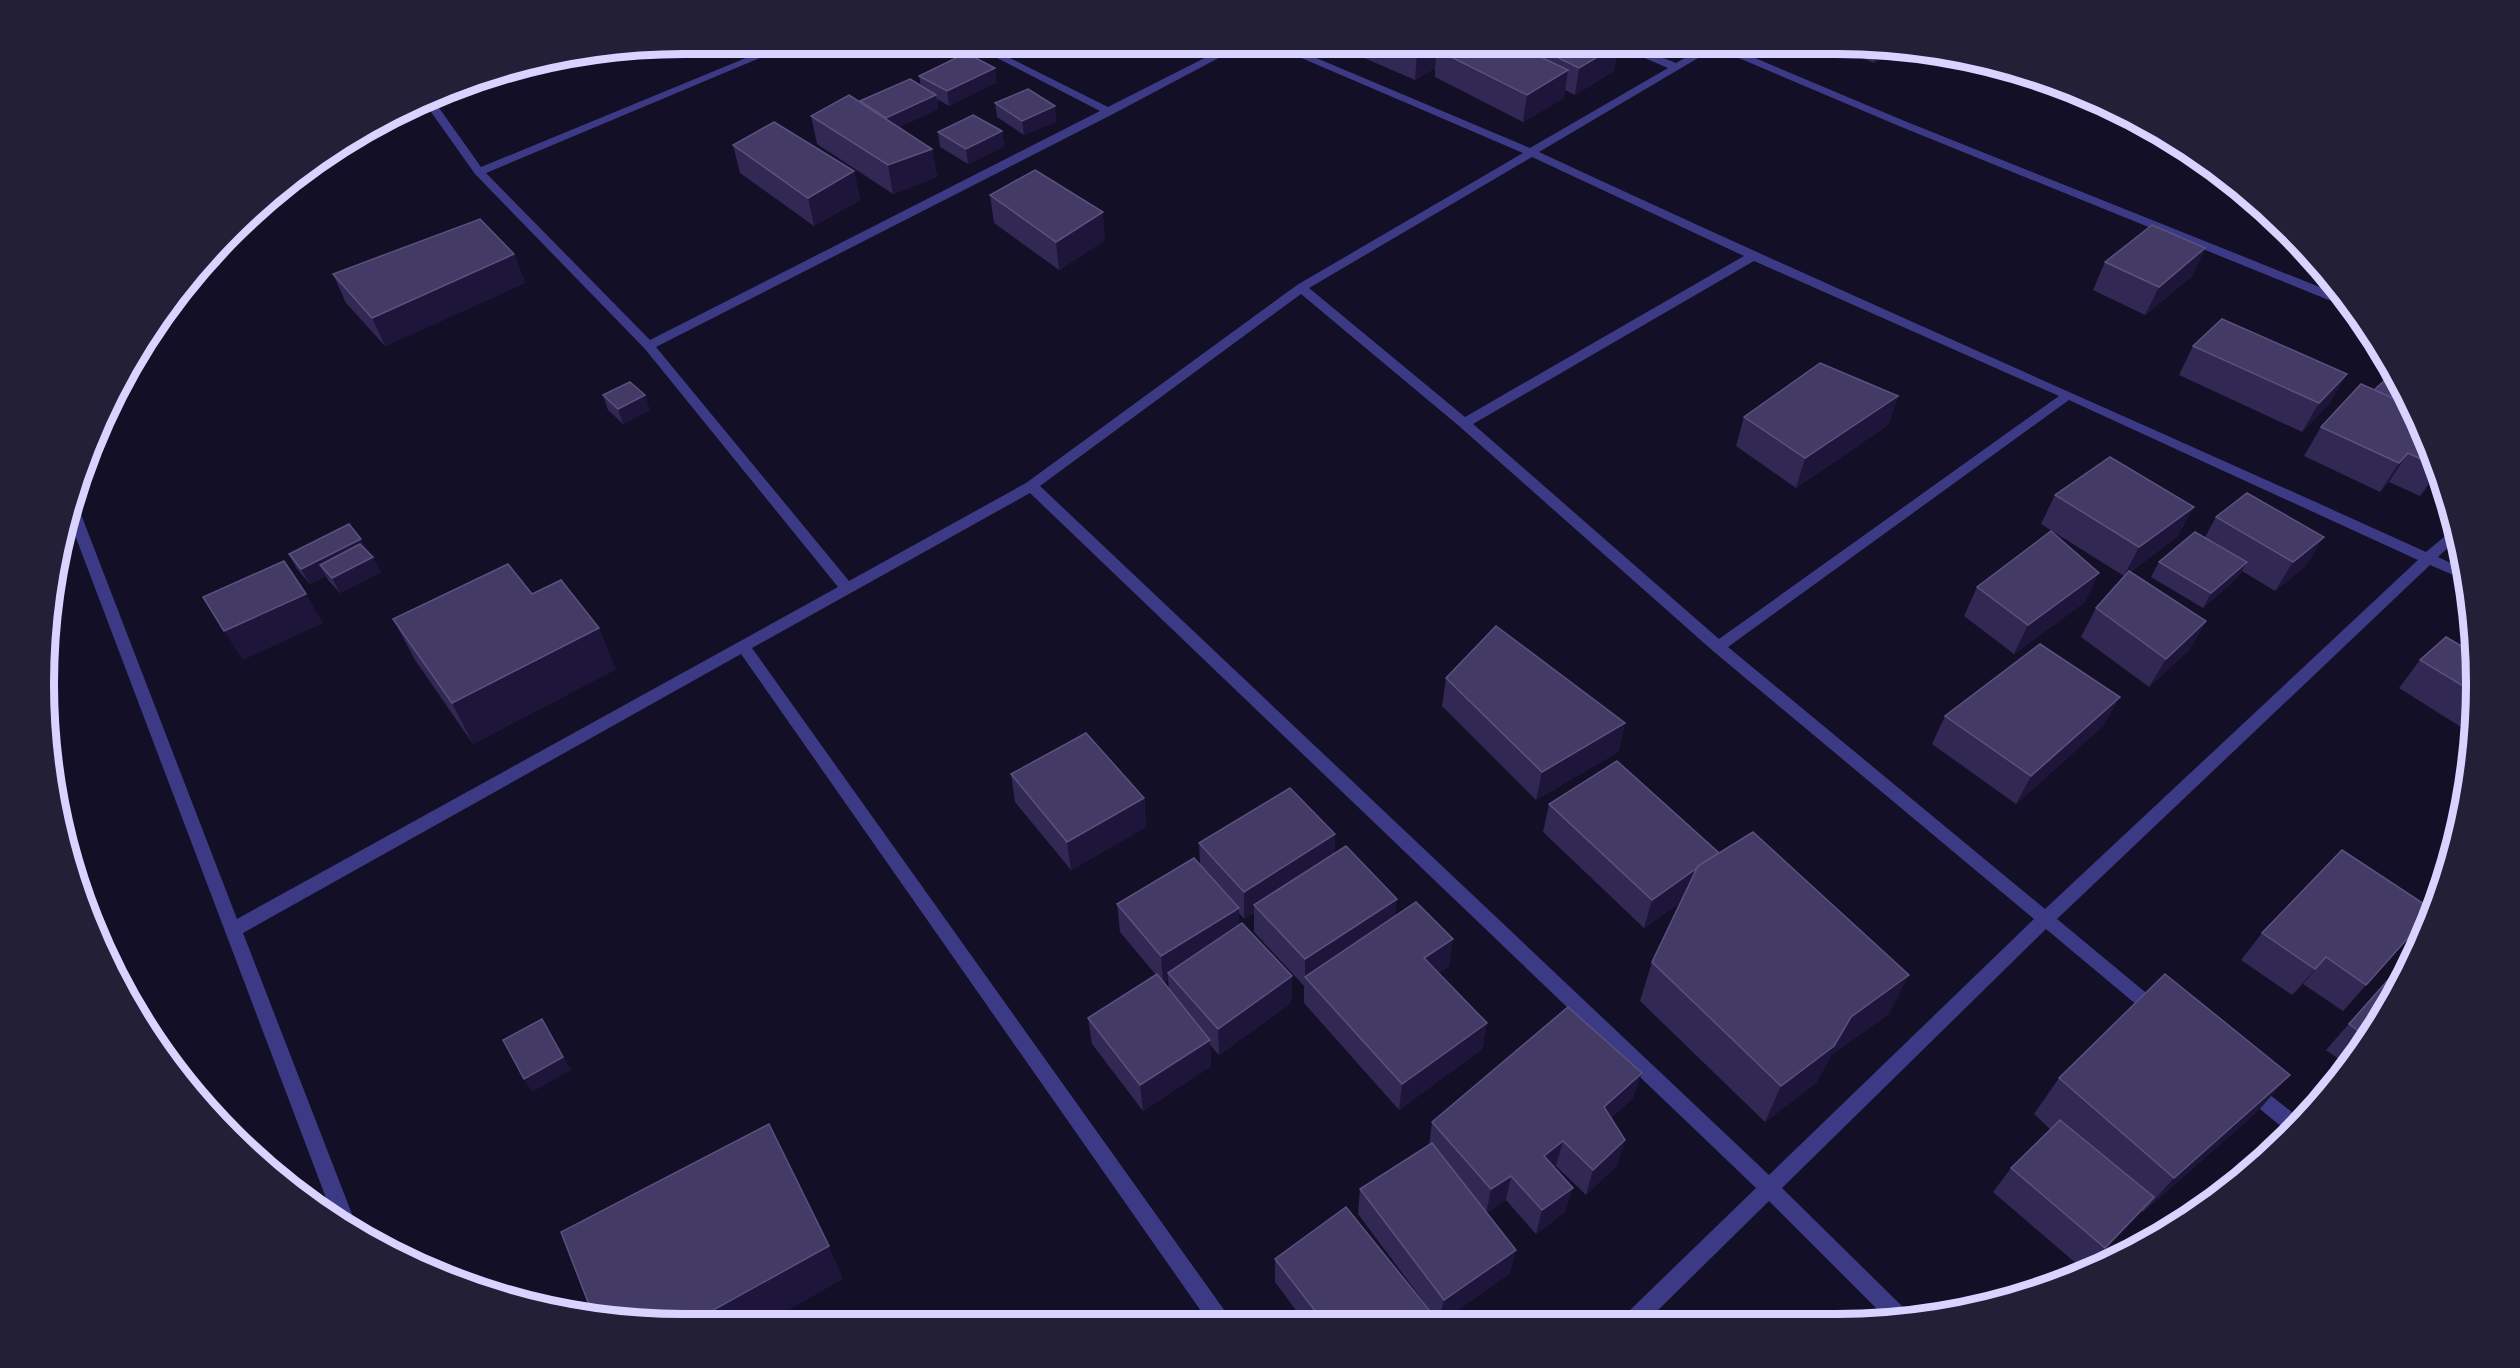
<svg xmlns="http://www.w3.org/2000/svg" width="2520" height="1368" font-family="'Archivo Narrow',sans-serif">
	<style>
		.lines { fill: none; stroke-linecap: round; stroke-linejoin: round }
		.street { fill: #3d3a85; fill-rule: evenodd }
		.wall { fill: #312854; fill-rule: evenodd }
		.shaded-wall { fill: #1d163a }
		.building { fill: #433a66; stroke: #5a527e; stroke-width: 1.5 }
		.rim { fill: none; stroke: #d9d4ff; stroke-width: 8 }
	</style>
	<rect width="100%" height="100%" fill="#130f26"/>
	<g class="lines">
		<g class="street">
			<path d="M780,44H793L486,173L650,340L1100,111L970,44H982L1108,107L1232,44H1245L1113,114L656,347L849,581L1026,483L1297,285L1523,153L1269,44H1283L1530,148L1668,68L1619,47L1618,45H1631L1676,63L1707,45H1724L1907,122L2347,298L2352,307H2346L1899,126L1715,48L1539,152C1833,289 2131,418 2426,552L2456,527L2458,538L2438,557L2463,569L2465,580L2430,565L2057,919L2162,1006L2165,1011L2162,1016L2156,1019L2150,1016L2046,929L1782,1188L1908,1312L1911,1319H1887L1769,1201L1648,1320H1624L1627,1313L1756,1188L1030,493L752,648L1227,1314L1230,1321H1208L741,654L243,933L357,1227L354,1232L334,1219L67,514L72,500L77,504L237,919L838,587L645,349L475,174L424,102L432,98L481,167ZM1532,157L1744,256L1465,417L1309,288ZM1754,261L2059,396L1719,639L1473,424ZM1301,294L1459,426L1713,651L2034,919L1769,1175L1040,486ZM2069,400L2418,560L2045,909L1728,647Z"/>
			<path d="M2250,1082L2256,1084L2302,1120L2288,1132L2244,1096L2241,1090L2244,1084Z"/>
		</g>
	</g>
	<g class="wall">
		<path d="M1334,44L1618,45L1614,71L1575,95L1565,90L1564,98L1523,122L1435,77V68L1415,80L1334,45Z"/>
		<path d="M1829,45H1878L1897,48L1874,63Z"/>
		<path d="M919,76L997,82L949,106L937,99L938,109L899,127L932,149L937,177L893,194L817,144L811,116L921,86Z"/>
		<path d="M995,103L1057,121L1024,135L997,117Z"/>
		<path d="M1002,131L1004,146L968,164L940,147L938,132Z"/>
		<path d="M733,145L854,171L860,200L814,226L740,173Z"/>
		<path d="M990,195L1105,240L1059,270L994,223Z"/>
		<path d="M2205,248L2192,276L2145,315L2093,290L2105,262Z"/>
		<path d="M514,254L525,283L385,346L346,303L333,274Z"/>
		<path d="M2193,346L2330,403L2302,432L2179,375Z"/>
		<path d="M2374,390L2410,400L2438,474L2420,496L2389,482L2380,492L2304,456L2321,427Z"/>
		<path d="M603,395L650,410L623,424L608,410Z"/>
		<path d="M1898,396L1888,425L1796,488L1736,446L1744,417Z"/>
		<path d="M2055,495L2178,536L2130,572L2206,621L2189,650L2149,687L2081,637L2096,608L2126,574L2124,576L2041,524Z"/>
		<path d="M2216,517L2306,566L2275,591L2242,571L2238,577L2203,608L2151,577L2159,562L2205,537Z"/>
		<path d="M369,553L381,572L340,593L328,580L326,576L310,584L297,569L289,554Z"/>
		<path d="M1977,587L2085,602L2014,654L1964,616Z"/>
		<path d="M532,594L616,669L473,744L415,660L393,619Z"/>
		<path d="M2475,654L2472,734L2399,688L2420,660Z"/>
		<path d="M1446,678L1625,723L1618,752L1536,800L1442,706Z"/>
		<path d="M1945,716L2104,725L2016,804L1932,744Z"/>
		<path d="M1011,774L1144,798L1146,827L1071,870L1015,802Z"/>
		<path d="M1549,804L1889,1014L1832,1054L1816,1083L1765,1122L1640,1001L1652,962L1682,901L1644,928L1543,832Z"/>
		<path d="M1335,834L1334,854L1395,916L1449,966L1438,973L1487,1023L1482,1049L1399,1110L1304,1003V986L1254,932V913L1244,919L1239,913V925L1292,976L1291,1003L1219,1055L1210,1045L1211,1066L1143,1111L1092,1044L1088,1018L1156,975L1120,932L1117,904L1200,864L1199,843ZM1168,979L1169,990L1164,983Z"/>
		<path d="M2433,910L2343,1011L2303,984L2292,995L2241,960L2262,933Z"/>
		<path d="M2418,945L2391,1004L2347,1065L2326,1050Z"/>
		<path d="M2059,1078L2258,1111L2143,1212L2142,1211L2085,1271L1993,1192L2011,1168L2050,1129L2034,1114Z"/>
		<path d="M1633,1098L1611,1118L1625,1140L1617,1165L1586,1195L1556,1166L1554,1167L1565,1212L1536,1234L1506,1200L1487,1213L1510,1273L1442,1321H1438L1358,1214L1360,1189L1429,1145L1432,1122Z"/>
		<path d="M1275,1259L1430,1311L1428,1321H1304L1275,1282Z"/>
	</g>
	<g class="shaded-wall">
		<path d="M1432,44H1464L1437,50L1435,68L1415,80L1417,53Z"/>
		<path d="M1618,45L1614,71L1575,95L1579,68Z"/>
		<path d="M1879,45L1897,48L1874,63Z"/>
		<path d="M995,68L997,82L949,106L947,91Z"/>
		<path d="M1568,70L1564,98L1523,122L1527,95Z"/>
		<path d="M936,95L938,109L888,132L886,118Z"/>
		<path d="M1055,106L1057,121L1024,135L1022,121Z"/>
		<path d="M1002,131L1004,146L968,164L966,149Z"/>
		<path d="M932,149L937,177L893,194L888,165Z"/>
		<path d="M854,171L860,200L814,226L808,198Z"/>
		<path d="M276,192L282,203L255,212Z"/>
		<path d="M1103,212L1105,240L1059,270L1056,242Z"/>
		<path d="M2205,248L2192,276L2145,315L2159,287Z"/>
		<path d="M514,254L525,283L385,346L372,318Z"/>
		<path d="M2347,374L2330,403L2302,432L2319,403Z"/>
		<path d="M645,395L650,410L623,424L618,409Z"/>
		<path d="M1898,396L1888,425L1796,488L1805,458Z"/>
		<path d="M2408,453L2389,482L2380,492L2399,463Z"/>
		<path d="M2437,471L2438,474L2420,496Z"/>
		<path d="M2194,507L2178,536L2124,576L2139,547Z"/>
		<path d="M2324,537L2306,566L2275,591L2293,562Z"/>
		<path d="M361,539L369,554L320,565L326,576L310,584L301,569Z"/>
		<path d="M373,557L381,572L340,593L332,578Z"/>
		<path d="M2247,562L2238,577L2203,608L2211,593Z"/>
		<path d="M2099,573L2085,602L2014,654L2028,625Z"/>
		<path d="M306,594L323,623L243,660L224,631Z"/>
		<path d="M2206,621L2189,650L2149,687L2166,659Z"/>
		<path d="M599,628L616,669L473,744L452,703Z"/>
		<path d="M2120,697L2104,725L2016,804L2031,776Z"/>
		<path d="M1625,723L1618,752L1536,800L1542,772Z"/>
		<path d="M1144,798L1146,827L1071,870L1067,842Z"/>
		<path d="M1335,834L1334,862L1254,905V913L1244,919V892Z"/>
		<path d="M1719,853L1710,881L1644,928L1652,900Z"/>
		<path d="M1397,899L1394,926L1305,977V959Z"/>
		<path d="M1239,908V935L1168,973V979L1163,983L1161,956Z"/>
		<path d="M1453,939L1449,966L1420,985L1424,958Z"/>
		<path d="M2326,957L2303,984L2292,995L2315,969Z"/>
		<path d="M1909,975L1889,1014L1832,1054L1816,1083L1765,1122L1781,1086L1851,1017Z"/>
		<path d="M1292,976L1291,1003L1219,1055L1218,1029Z"/>
		<path d="M542,1019L571,1070L532,1092L524,1079Z"/>
		<path d="M1487,1023L1482,1049L1399,1110L1402,1084Z"/>
		<path d="M1210,1040L1211,1066L1143,1111L1140,1085Z"/>
		<path d="M1642,1073L1633,1098L1596,1132L1604,1107Z"/>
		<path d="M2290,1075L2258,1111L2143,1212L2174,1178Z"/>
		<path d="M1625,1140L1617,1165L1586,1195L1593,1170Z"/>
		<path d="M1563,1141L1556,1166L1537,1181L1544,1156Z"/>
		<path d="M1511,1176L1506,1200L1486,1214L1491,1189Z"/>
		<path d="M1573,1188L1565,1212L1536,1234L1542,1210Z"/>
		<path d="M2154,1197L2133,1221L2085,1271L2105,1248Z"/>
		<path d="M829,1246L843,1279L766,1323H690Z"/>
		<path d="M1516,1250L1510,1273L1442,1321H1439L1444,1300Z"/>
		<path d="M1430,1311L1428,1321H1417Z"/>
	</g>
	<g class="building">
		<path d="M1396,44H1432L1417,53Z"/>
		<path d="M1446,44H1513L1568,70L1527,95L1437,50Z"/>
		<path d="M1530,44L1618,45L1579,68Z"/>
		<path d="M966,53L995,68L947,91L919,76Z"/>
		<path d="M910,79L936,95L886,118L860,101Z"/>
		<path d="M1028,89L1055,106L1022,121L995,103Z"/>
		<path d="M849,95L932,149L888,165L811,116Z"/>
		<path d="M973,115L1002,131L966,149L938,132Z"/>
		<path d="M774,122L854,171L808,198L733,145Z"/>
		<path d="M1035,170L1103,212L1056,242L990,195Z"/>
		<path d="M480,219L514,254L372,318L333,274Z"/>
		<path d="M2152,225L2205,248L2159,287L2105,262Z"/>
		<path d="M2222,319L2347,374L2319,403L2193,346Z"/>
		<path d="M1820,363L1898,396L1805,458L1744,417Z"/>
		<path d="M2393,373L2410,400L2413,407L2374,390Z"/>
		<path d="M630,382L645,395L618,409L603,395Z"/>
		<path d="M2361,384L2413,407L2421,428L2419,431L2422,432L2434,465L2408,453L2399,463L2321,427Z"/>
		<path d="M2110,457L2194,507L2139,547L2055,495Z"/>
		<path d="M2247,493L2324,537L2293,562L2216,517Z"/>
		<path d="M349,524L361,539L301,569L289,554Z"/>
		<path d="M2051,531L2099,573L2028,625L1977,587Z"/>
		<path d="M2195,532L2247,562L2211,593L2159,562Z"/>
		<path d="M360,544L373,557L332,578L320,565Z"/>
		<path d="M284,561L306,594L224,631L203,597Z"/>
		<path d="M508,564L532,594L561,580L599,628L452,703L393,619Z"/>
		<path d="M2129,571L2206,621L2166,659L2096,608Z"/>
		<path d="M1496,626L1625,723L1542,772L1446,678Z"/>
		<path d="M2446,637L2475,654L2473,692L2420,660Z"/>
		<path d="M2040,644L2120,697L2031,776L1945,716Z"/>
		<path d="M1086,733L1144,798L1067,842L1011,774Z"/>
		<path d="M1617,761L1719,853L1698,866L1697,868L1652,900L1549,804Z"/>
		<path d="M1290,788L1335,834L1244,892L1199,843Z"/>
		<path d="M1753,832L1909,975L1851,1017L1834,1046L1781,1086L1652,962L1698,866Z"/>
		<path d="M1346,846L1397,899L1305,959L1254,905Z"/>
		<path d="M2342,850L2433,910L2366,985L2326,957L2315,969L2262,933Z"/>
		<path d="M1194,858L1239,908L1161,956L1117,904Z"/>
		<path d="M1416,902L1453,939L1424,958L1487,1023L1402,1084L1305,977Z"/>
		<path d="M1242,923L1292,976L1218,1029L1168,973Z"/>
		<path d="M2417,947L2391,1004L2367,1037L2349,1024Z"/>
		<path d="M1157,974L1210,1040L1140,1085L1088,1018Z"/>
		<path d="M2165,974L2290,1075L2174,1178L2059,1078Z"/>
		<path d="M1568,1007L1642,1073L1604,1107L1625,1140L1593,1170L1563,1141L1544,1156L1573,1188L1542,1210L1511,1176L1491,1189L1432,1122Z"/>
		<path d="M542,1019L563,1057L524,1079L503,1040Z"/>
		<path d="M2060,1120L2154,1197L2105,1248L2011,1168Z"/>
		<path d="M769,1124L829,1246L690,1323H642L593,1315L561,1232Z"/>
		<path d="M1432,1143L1516,1250L1444,1300L1360,1189Z"/>
		<path d="M1346,1207L1430,1311L1417,1321H1323L1275,1259Z"/>
	</g>
	<path d="M0 0H2520V1368H0ZM684 54H1836A630 630 0 0 1 2466 684V684A630 630 0 0 1 1836 1314H684A630 630 0 0 1 54 684V684A630 630 0 0 1 684 54Z" fill="#231f37" fill-rule="evenodd"/>
	<path class="rim" d="M684 54H1836A630 630 0 0 1 2466 684V684A630 630 0 0 1 1836 1314H684A630 630 0 0 1 54 684V684A630 630 0 0 1 684 54Z"/>
</svg>
